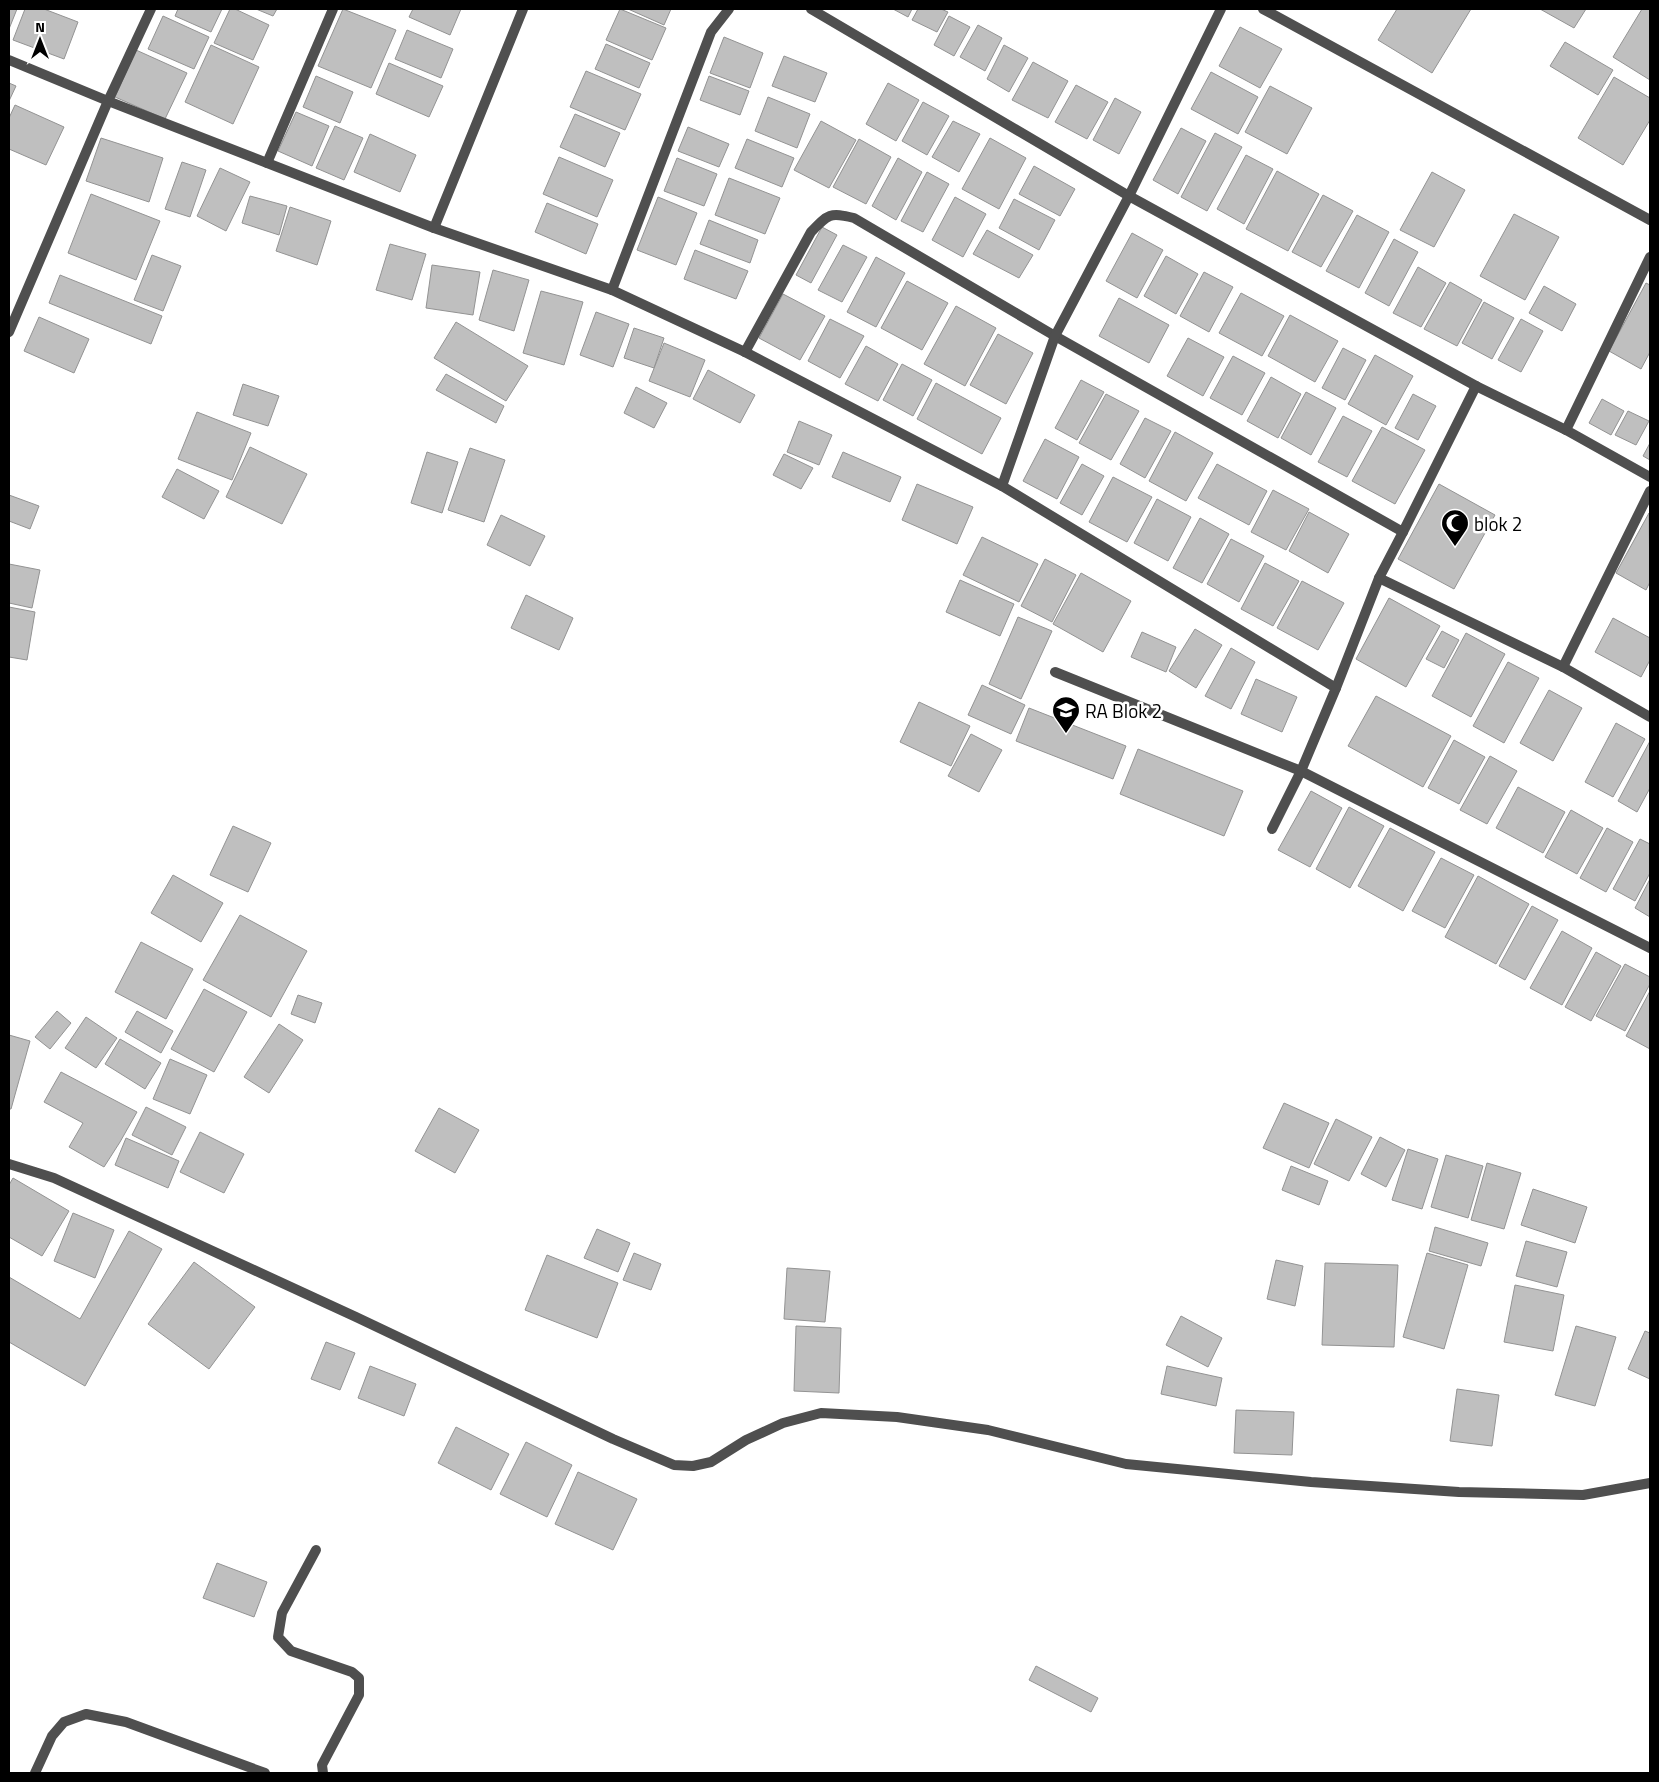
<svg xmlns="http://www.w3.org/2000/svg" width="1659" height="1782" font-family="'Titillium Web',sans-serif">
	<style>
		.building { fill: #bfbfbf; stroke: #939393 }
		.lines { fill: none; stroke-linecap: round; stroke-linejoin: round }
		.street { stroke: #4f4f4f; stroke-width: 10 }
		.labels { text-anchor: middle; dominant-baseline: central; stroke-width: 5; stroke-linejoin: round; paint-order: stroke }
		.poi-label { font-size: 19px; fill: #000; stroke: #fff; text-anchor: start }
	</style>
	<rect width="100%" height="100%" fill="#fff"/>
	<g class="building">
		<path d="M9,9H17L9,29Z"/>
		<path d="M25,9H44L78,22L64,59L13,40Z"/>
		<path d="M178,9H222L211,32L175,16Z"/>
		<path d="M230,9H235L269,25L253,60L214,43Z"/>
		<path d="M256,9H277L273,16Z"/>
		<path d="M343,9L396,30L371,88L318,66Z"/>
		<path d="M413,9H461L450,35L409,17Z"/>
		<path d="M620,9L666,28L652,60L606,40Z"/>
		<path d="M628,9H671L664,25Z"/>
		<path d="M893,9H912L908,17Z"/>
		<path d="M918,9H941L948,12L937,32L912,20Z"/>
		<path d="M1397,9H1471L1432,73L1378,40Z"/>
		<path d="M1540,9H1586L1574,28Z"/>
		<path d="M1642,9H1650V80L1613,57Z"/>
		<path d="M163,16L209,37L194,69L148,49Z"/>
		<path d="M949,16L970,27L954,56L934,45Z"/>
		<path d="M978,25L1002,38L985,71L960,57Z"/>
		<path d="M1240,27L1282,49L1260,88L1219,66Z"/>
		<path d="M407,30L453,49L441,78L395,59Z"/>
		<path d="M724,37L763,53L750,88L710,73Z"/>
		<path d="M1565,42L1613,70L1598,95L1550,66Z"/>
		<path d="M606,44L650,63L639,88L595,69Z"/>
		<path d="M211,45L259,67L233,124L185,102Z"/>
		<path d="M1004,45L1028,58L1009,92L987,79Z"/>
		<path d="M136,50L187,73L165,119L115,97Z"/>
		<path d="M784,56L827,73L815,102L772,86Z"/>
		<path d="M1033,62L1068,81L1048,118L1012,100Z"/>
		<path d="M389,63L443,86L429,117L376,94Z"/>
		<path d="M586,71L641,94L625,130L570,107Z"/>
		<path d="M1211,72L1258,97L1238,134L1191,109Z"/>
		<path d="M316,76L353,92L340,123L303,107Z"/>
		<path d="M709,76L749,91L740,115L700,100Z"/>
		<path d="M1614,77L1650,98V120L1623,165L1578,138Z"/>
		<path d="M9,83L16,86L9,101Z"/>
		<path d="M888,83L919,100L896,141L866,124Z"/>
		<path d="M1076,85L1108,102L1087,139L1055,122Z"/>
		<path d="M1270,86L1312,108L1287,154L1245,132Z"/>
		<path d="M768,97L810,114L797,148L755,131Z"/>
		<path d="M1115,98L1141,112L1119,154L1093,140Z"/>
		<path d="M923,102L949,116L927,155L902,141Z"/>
		<path d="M15,105L64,127L46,165L9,149V118Z"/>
		<path d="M296,112L329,126L312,166L278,151Z"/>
		<path d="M575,114L620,133L605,167L560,147Z"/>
		<path d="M821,121L856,140L829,188L794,170Z"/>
		<path d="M953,121L980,134L959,172L932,157Z"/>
		<path d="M335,126L363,138L344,180L316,168Z"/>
		<path d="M688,127L729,144L719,167L678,151Z"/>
		<path d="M1181,128L1206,141L1178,194L1153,180Z"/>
		<path d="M1215,133L1242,147L1207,211L1181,197Z"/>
		<path d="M370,134L416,155L400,192L354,172Z"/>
		<path d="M101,138L163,158L149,202L86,181Z"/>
		<path d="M990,138L1026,158L999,209L962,189Z"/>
		<path d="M747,139L794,158L782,187L735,168Z"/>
		<path d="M859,139L891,157L866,204L833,187Z"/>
		<path d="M1246,155L1273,169L1244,224L1217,209Z"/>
		<path d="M559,157L613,180L597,217L543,194Z"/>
		<path d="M677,158L717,174L704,206L664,191Z"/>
		<path d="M898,158L922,172L896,220L872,206Z"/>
		<path d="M182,162L206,170L190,217L165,209Z"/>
		<path d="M1034,166L1075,189L1060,216L1019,194Z"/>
		<path d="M220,168L250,182L226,231L197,216Z"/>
		<path d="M1277,171L1319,194L1288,251L1246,229Z"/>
		<path d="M927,172L949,184L923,232L901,221Z"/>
		<path d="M1432,172L1465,190L1434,247L1400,230Z"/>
		<path d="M729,178L780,198L765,234L715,215Z"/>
		<path d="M91,194L160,221L136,280L68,253Z"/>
		<path d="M1323,195L1353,211L1321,267L1292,252Z"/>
		<path d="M250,196L287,206L279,235L242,223Z"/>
		<path d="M658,197L697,213L676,265L637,250Z"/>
		<path d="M955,197L986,214L963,257L932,240Z"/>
		<path d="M1014,199L1055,220L1039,250L999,228Z"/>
		<path d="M547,203L598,224L586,254L535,232Z"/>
		<path d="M290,207L331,221L317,265L276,251Z"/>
		<path d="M1514,214L1559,237L1525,300L1480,276Z"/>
		<path d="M1357,215L1389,232L1359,288L1326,271Z"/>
		<path d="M709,220L758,240L750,263L700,244Z"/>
		<path d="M822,227L837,235L811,283L796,275Z"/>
		<path d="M987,230L1033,255L1019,278L973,254Z"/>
		<path d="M1132,233L1163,250L1137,298L1106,281Z"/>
		<path d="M1394,239L1418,252L1389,306L1365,293Z"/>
		<path d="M390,244L426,254L412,300L376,290Z"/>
		<path d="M843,245L867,257L842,302L818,290Z"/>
		<path d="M695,250L748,271L736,299L684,279Z"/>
		<path d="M152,255L181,266L163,311L134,300Z"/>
		<path d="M1166,256L1198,274L1176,314L1144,296Z"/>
		<path d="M876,257L905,273L876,327L847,312Z"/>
		<path d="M432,265L480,272L473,315L426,308Z"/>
		<path d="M1418,267L1446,283L1421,327L1393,313Z"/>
		<path d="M493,270L529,280L514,331L479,320Z"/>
		<path d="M1204,272L1233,287L1209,332L1180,316Z"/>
		<path d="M60,275L162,316L151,344L49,303Z"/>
		<path d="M907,281L948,303L922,350L881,328Z"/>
		<path d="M1450,282L1482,300L1457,346L1424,329Z"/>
		<path d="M1646,283L1650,285V352L1641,369L1609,351Z"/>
		<path d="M1544,286L1576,304L1562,331L1529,313Z"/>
		<path d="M541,291L583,302L564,365L523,353Z"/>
		<path d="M1241,293L1284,316L1262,356L1219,333Z"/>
		<path d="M783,294L825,316L800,360L759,338Z"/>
		<path d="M1119,298L1169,325L1149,363L1099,336Z"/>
		<path d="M1484,302L1514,318L1492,359L1462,343Z"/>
		<path d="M956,306L996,328L965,386L924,364Z"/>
		<path d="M596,312L629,324L613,367L580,355Z"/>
		<path d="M1290,315L1338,341L1315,382L1268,356Z"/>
		<path d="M39,317L89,339L74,373L24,351Z"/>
		<path d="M830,319L864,336L840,378L808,361Z"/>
		<path d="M1521,319L1543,331L1521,372L1498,360Z"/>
		<path d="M456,322L528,366L506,401L434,358Z"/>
		<path d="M634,328L664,338L654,368L624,358Z"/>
		<path d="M998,334L1033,353L1006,404L970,385Z"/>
		<path d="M1188,338L1224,357L1203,396L1167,376Z"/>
		<path d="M664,343L705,360L690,397L649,381Z"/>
		<path d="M866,346L898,364L878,401L845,384Z"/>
		<path d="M1343,348L1366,360L1345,400L1322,388Z"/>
		<path d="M1375,355L1413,376L1386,425L1348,404Z"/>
		<path d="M1233,356L1265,373L1242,415L1210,398Z"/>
		<path d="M902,364L932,380L913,416L883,400Z"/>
		<path d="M708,370L755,395L740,423L693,399Z"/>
		<path d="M446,374L504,406L496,423L436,390Z"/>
		<path d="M1271,377L1301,394L1278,438L1247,421Z"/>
		<path d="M1081,380L1104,392L1077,440L1055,428Z"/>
		<path d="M936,383L1001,418L982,454L917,419Z"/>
		<path d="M243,384L279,396L268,426L233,415Z"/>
		<path d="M636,387L667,403L654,428L624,413Z"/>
		<path d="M1306,392L1336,408L1311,455L1281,438Z"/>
		<path d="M1106,394L1139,411L1111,460L1079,443Z"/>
		<path d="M1413,394L1436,406L1418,440L1395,428Z"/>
		<path d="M1602,399L1624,411L1611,435L1589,423Z"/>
		<path d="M1628,411L1649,421L1636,445L1615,435Z"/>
		<path d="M197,412L251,433L232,480L178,459Z"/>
		<path d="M1343,416L1372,431L1347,477L1318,462Z"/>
		<path d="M1145,418L1171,431L1145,478L1120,464Z"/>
		<path d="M799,421L832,435L819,465L787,452Z"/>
		<path d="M1382,427L1425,450L1395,504L1352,481Z"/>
		<path d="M1175,432L1213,453L1186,501L1149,481Z"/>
		<path d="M1045,439L1079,457L1057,499L1023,481Z"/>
		<path d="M1650,443V460L1643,456Z"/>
		<path d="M250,447L307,474L282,524L226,497Z"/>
		<path d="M470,448L505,460L484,522L448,510Z"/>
		<path d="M427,452L458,462L442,513L411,503Z"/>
		<path d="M843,452L901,477L890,502L832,477Z"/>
		<path d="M784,454L813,468L801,489L773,475Z"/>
		<path d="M1082,464L1104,476L1082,515L1060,503Z"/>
		<path d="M1217,464L1267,491L1249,525L1198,498Z"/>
		<path d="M177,469L219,491L204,519L162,497Z"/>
		<path d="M1113,477L1152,497L1127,542L1089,522Z"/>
		<path d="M917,484L973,507L957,544L902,520Z"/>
		<path d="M1439,484L1495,515L1454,589L1398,559Z"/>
		<path d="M1273,490L1309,509L1286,550L1251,532Z"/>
		<path d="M9,495L39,506L30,529L9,521Z"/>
		<path d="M1157,499L1191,517L1168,561L1134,543Z"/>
		<path d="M1309,512L1349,534L1328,573L1289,551Z"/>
		<path d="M1649,513L1650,582L1646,590L1616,573Z"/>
		<path d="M501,515L545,536L530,566L487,545Z"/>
		<path d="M1200,518L1229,534L1202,583L1173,568Z"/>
		<path d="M982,537L1038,564L1019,602L963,575Z"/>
		<path d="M1231,539L1264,556L1239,602L1207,584Z"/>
		<path d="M1045,559L1076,575L1052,622L1021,606Z"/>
		<path d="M1265,563L1299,581L1273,626L1241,609Z"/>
		<path d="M9,564L40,570L32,608L9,603Z"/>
		<path d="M1081,573L1131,601L1103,652L1053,624Z"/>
		<path d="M960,580L1014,604L1000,636L946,612Z"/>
		<path d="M1302,581L1344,603L1318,650L1277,628Z"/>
		<path d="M526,595L573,618L559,650L511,628Z"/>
		<path d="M1389,598L1440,626L1406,687L1356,659Z"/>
		<path d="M9,607L35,612L27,660L9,657Z"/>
		<path d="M1018,617L1052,631L1021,699L989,684Z"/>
		<path d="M1613,618L1650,638V660L1641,677L1595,652Z"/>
		<path d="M1195,629L1222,645L1196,688L1169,671Z"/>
		<path d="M1442,631L1459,640L1444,668L1426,659Z"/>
		<path d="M1142,632L1176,647L1166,672L1131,657Z"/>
		<path d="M1466,633L1505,654L1471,717L1432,696Z"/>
		<path d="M1231,648L1255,662L1231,709L1205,696Z"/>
		<path d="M1508,662L1539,678L1504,743L1473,726Z"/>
		<path d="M1256,679L1297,697L1282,732L1241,714Z"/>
		<path d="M982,685L1025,705L1011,734L968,715Z"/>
		<path d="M1549,690L1582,708L1553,761L1520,743Z"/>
		<path d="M1376,696L1451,736L1423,787L1348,746Z"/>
		<path d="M919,702L970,726L951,766L900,742Z"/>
		<path d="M1029,708L1126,746L1113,779L1016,741Z"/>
		<path d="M1616,723L1645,739L1613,797L1585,782Z"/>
		<path d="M971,734L1002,750L979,792L948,776Z"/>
		<path d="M1454,740L1485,757L1459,804L1428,788Z"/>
		<path d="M1650,741V788L1637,812L1618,801Z"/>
		<path d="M1138,749L1243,791L1224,836L1120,794Z"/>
		<path d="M1490,756L1517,771L1487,824L1460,810Z"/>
		<path d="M1518,787L1565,812L1543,853L1496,828Z"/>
		<path d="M1311,791L1342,808L1310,867L1278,850Z"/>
		<path d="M1349,807L1384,826L1350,888L1316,869Z"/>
		<path d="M1571,810L1603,828L1577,874L1545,857Z"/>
		<path d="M233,826L271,843L248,892L210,875Z"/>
		<path d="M1390,828L1435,852L1403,911L1358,886Z"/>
		<path d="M1607,828L1633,842L1606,892L1580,878Z"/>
		<path d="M1640,839L1650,844V873L1635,901L1613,889Z"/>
		<path d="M1441,858L1474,875L1445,928L1412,911Z"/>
		<path d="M173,875L223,903L201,942L151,913Z"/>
		<path d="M1478,876L1529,904L1496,964L1445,937Z"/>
		<path d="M1650,879V917L1635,908Z"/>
		<path d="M1532,906L1558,920L1525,980L1499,966Z"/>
		<path d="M240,915L307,951L271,1017L203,980Z"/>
		<path d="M1562,931L1592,948L1562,1005L1530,988Z"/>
		<path d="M141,942L193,969L166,1019L115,992Z"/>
		<path d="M1596,952L1621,966L1591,1021L1565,1007Z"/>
		<path d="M1625,964L1650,977V984L1625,1031L1596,1016Z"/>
		<path d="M204,989L247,1012L214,1072L171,1049Z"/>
		<path d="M1650,991V1049L1626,1036Z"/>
		<path d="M298,995L322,1003L315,1023L291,1014Z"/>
		<path d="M57,1011L71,1023L50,1049L35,1037Z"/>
		<path d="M137,1011L173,1031L161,1053L125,1032Z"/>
		<path d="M86,1017L117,1038L96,1068L65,1048Z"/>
		<path d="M279,1024L303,1040L269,1093L244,1077Z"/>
		<path d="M9,1035L30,1041L11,1109H9Z"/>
		<path d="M120,1039L161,1063L145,1089L105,1064Z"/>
		<path d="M170,1059L207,1075L190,1114L153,1099Z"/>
		<path d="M61,1072L137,1112L120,1142L104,1167L69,1147L83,1123L44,1102Z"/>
		<path d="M1284,1103L1329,1123L1309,1168L1263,1148Z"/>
		<path d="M146,1107L186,1127L172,1155L132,1135Z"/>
		<path d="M439,1108L479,1130L455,1173L415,1151Z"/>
		<path d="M1336,1119L1372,1137L1349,1181L1314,1164Z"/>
		<path d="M200,1132L244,1154L224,1193L180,1172Z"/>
		<path d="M1380,1137L1405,1150L1386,1187L1361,1174Z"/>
		<path d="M126,1138L179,1161L168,1188L115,1165Z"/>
		<path d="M1408,1149L1438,1159L1422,1209L1392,1200Z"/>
		<path d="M1446,1155L1483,1166L1468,1218L1431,1207Z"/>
		<path d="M1487,1163L1521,1173L1504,1229L1471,1220Z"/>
		<path d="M1291,1166L1328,1181L1319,1205L1282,1190Z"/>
		<path d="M13,1178L69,1211L42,1256L9,1237V1185Z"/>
		<path d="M1533,1189L1587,1207L1575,1243L1521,1225Z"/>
		<path d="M73,1213L114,1230L95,1278L54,1261Z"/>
		<path d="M1435,1227L1488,1243L1481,1266L1429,1251Z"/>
		<path d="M597,1229L630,1243L618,1272L584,1258Z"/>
		<path d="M129,1231L162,1249L85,1386L9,1342V1277L80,1319Z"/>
		<path d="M1526,1241L1567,1252L1557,1287L1516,1276Z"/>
		<path d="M634,1253L661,1264L651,1290L623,1280Z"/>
		<path d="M1427,1253L1468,1265L1444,1349L1403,1337Z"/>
		<path d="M547,1255L618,1283L597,1338L525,1310Z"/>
		<path d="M1276,1260L1303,1266L1295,1306L1267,1299Z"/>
		<path d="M194,1262L255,1307L209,1369L148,1324Z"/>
		<path d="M1325,1263L1398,1265L1394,1347L1322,1345Z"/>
		<path d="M787,1268L830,1271L825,1322L784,1319Z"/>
		<path d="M1515,1285L1564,1295L1553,1351L1504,1342Z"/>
		<path d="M1181,1316L1222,1338L1208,1367L1166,1345Z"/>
		<path d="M796,1326L841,1328L839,1393L794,1391Z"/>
		<path d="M1576,1326L1616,1337L1595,1406L1555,1395Z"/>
		<path d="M1645,1331L1650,1333V1379L1628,1369Z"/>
		<path d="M326,1342L355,1353L340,1390L311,1379Z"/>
		<path d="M370,1366L416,1384L404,1416L358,1398Z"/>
		<path d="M1167,1366L1222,1378L1216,1406L1161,1394Z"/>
		<path d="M1457,1389L1499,1395L1492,1446L1450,1441Z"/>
		<path d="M1236,1410L1294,1412L1292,1455L1234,1453Z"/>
		<path d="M456,1427L509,1454L491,1490L438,1463Z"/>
		<path d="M526,1442L572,1465L547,1517L500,1494Z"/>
		<path d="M578,1472L637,1499L613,1550L555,1524Z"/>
		<path d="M217,1563L267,1582L254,1617L203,1598Z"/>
		<path d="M1036,1666L1098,1698L1091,1712L1029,1680Z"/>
	</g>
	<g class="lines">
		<g class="street">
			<path d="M811,9L1129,196L1476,386"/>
			<path d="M1263,9L1650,220"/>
			<path d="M9,60L108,101L434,228L523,9"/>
			<path d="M267,163L333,9"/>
			<path d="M434,228L612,290L745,352L1002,486L1336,688L1301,771L1272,829"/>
			<path d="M1650,257L1566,430L1650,477"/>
			<path d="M612,290L711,32L729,9"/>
			<path d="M9,332L108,101L151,9"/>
			<path d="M745,352L811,232C828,214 830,212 854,218L1055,336L1403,532L1476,386L1566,430"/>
			<path d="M1002,486L1055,336L1129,196L1221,9"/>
			<path d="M1379,578L1563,667L1650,717"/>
			<path d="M1563,667L1650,491"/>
			<path d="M1055,672L1301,771L1650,948"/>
			<path d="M1336,688L1379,578L1403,532"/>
			<path d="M9,1164L54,1178L356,1317L613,1439L674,1465L693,1466L711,1462L746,1440L783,1423L821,1413L897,1417L988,1430L1126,1464L1311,1482L1459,1492L1583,1495L1650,1483"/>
			<path d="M316,1550L282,1613L278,1637L291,1651L352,1672L359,1678V1695L322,1765L323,1773"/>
			<path d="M35,1773L52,1736L64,1722L86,1714L126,1722L265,1773"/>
		</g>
	</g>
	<defs>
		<g id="mosque-pin" transform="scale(1.4375)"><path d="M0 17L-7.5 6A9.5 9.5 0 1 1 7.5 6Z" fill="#000" stroke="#fff"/><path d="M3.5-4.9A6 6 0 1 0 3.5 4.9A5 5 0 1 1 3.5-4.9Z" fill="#fff"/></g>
		<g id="school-pin" transform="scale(1.4375)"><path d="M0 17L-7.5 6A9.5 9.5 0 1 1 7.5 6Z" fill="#000" stroke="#fff"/><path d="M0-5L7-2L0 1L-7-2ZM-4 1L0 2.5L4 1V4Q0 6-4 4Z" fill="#fff"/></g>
	</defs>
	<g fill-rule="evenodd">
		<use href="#mosque-pin" x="1455" y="523"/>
		<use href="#school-pin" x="1066" y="710"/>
	</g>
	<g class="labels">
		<g class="poi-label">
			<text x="1474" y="523">blok 2</text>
			<text x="1085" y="710">RA Blok 2</text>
		</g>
	</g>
	<rect width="1659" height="1782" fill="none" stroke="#000000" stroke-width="20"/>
	<g transform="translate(40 40)" stroke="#ffffff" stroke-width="4" paint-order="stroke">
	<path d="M0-4L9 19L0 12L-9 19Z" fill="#000000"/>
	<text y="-8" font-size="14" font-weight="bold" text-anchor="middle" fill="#000000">N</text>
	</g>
</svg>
